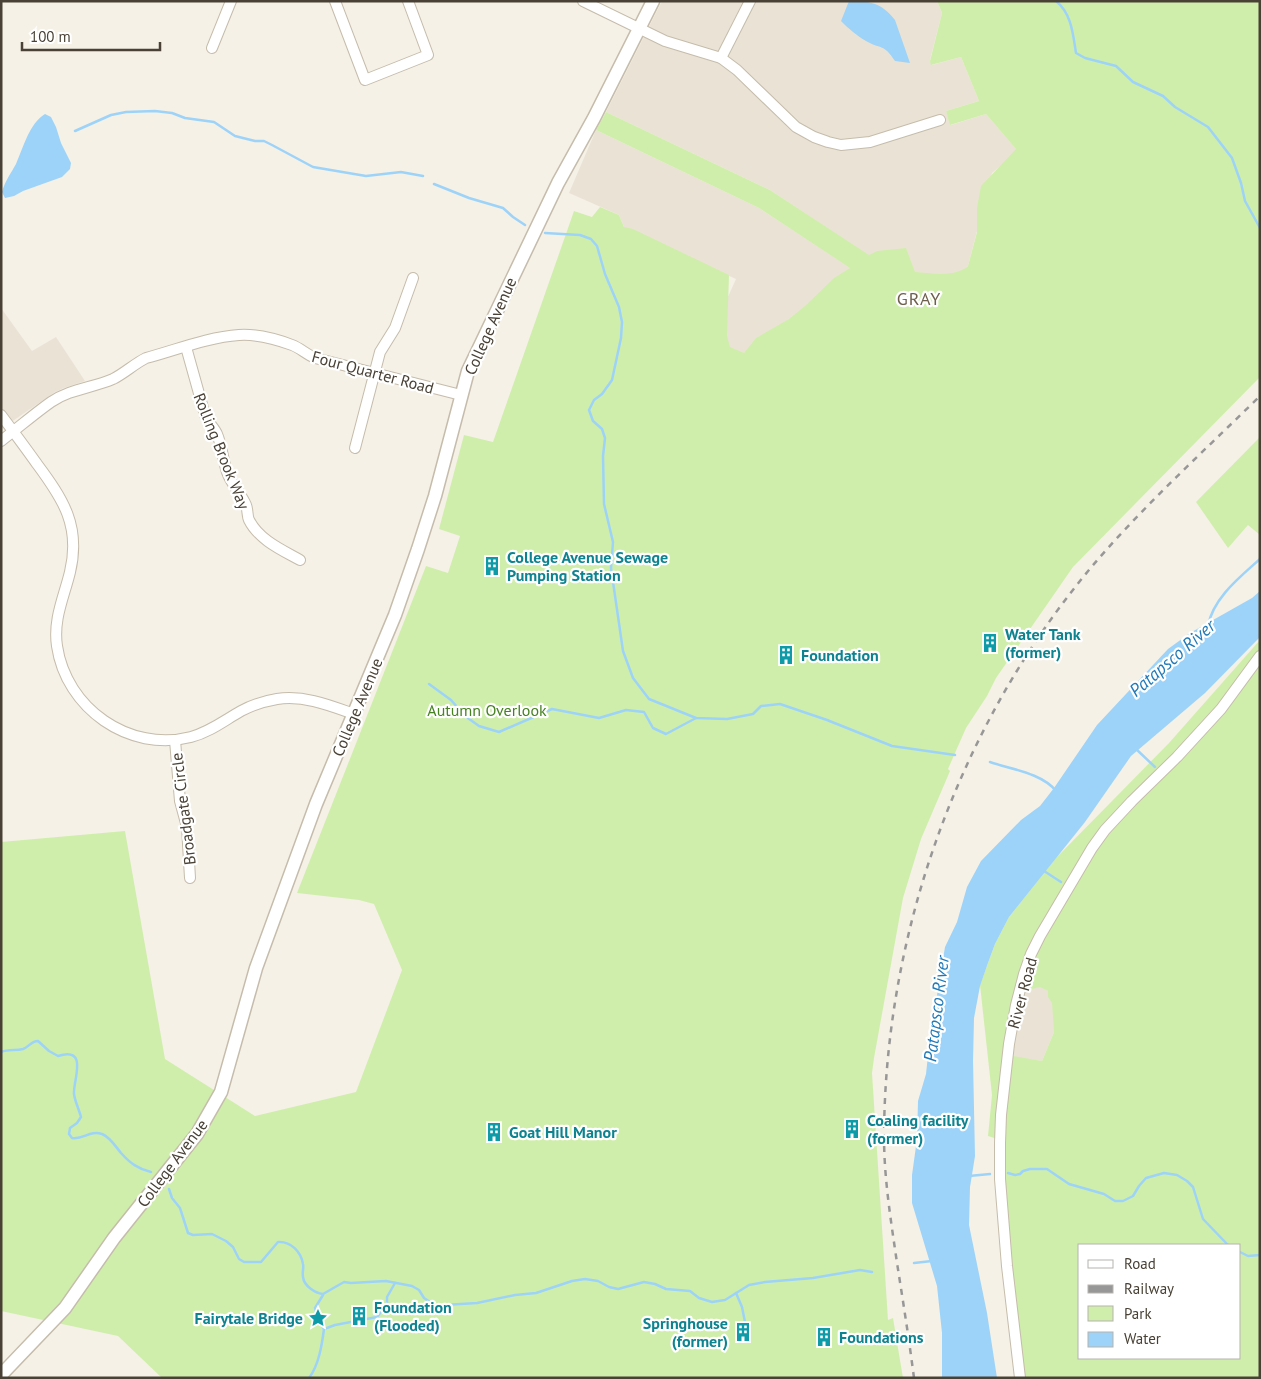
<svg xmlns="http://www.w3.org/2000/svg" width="1261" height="1379" font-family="'PT Sans',sans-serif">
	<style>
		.residential { fill: #eae3d5 }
		.green { fill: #d0eeab; fill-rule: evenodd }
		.water { fill: #9dd3f8 }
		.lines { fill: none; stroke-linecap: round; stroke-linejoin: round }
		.stream { stroke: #9dd3f8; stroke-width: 2.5 }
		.minor-casing { stroke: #c5bcab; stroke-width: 12 }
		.tertiary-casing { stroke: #c5bcab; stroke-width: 15 }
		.minor { stroke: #fff; stroke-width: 10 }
		.tertiary { stroke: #fff; stroke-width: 12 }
		.rail { stroke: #979797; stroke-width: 2.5; stroke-dasharray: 6 6; stroke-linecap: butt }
		.labels { text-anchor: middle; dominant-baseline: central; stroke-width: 4.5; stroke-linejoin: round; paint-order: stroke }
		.street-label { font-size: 16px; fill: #494135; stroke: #fff }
		.culture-label { font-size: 16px; font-weight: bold; fill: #0d838f; stroke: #fff; text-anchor: start }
		.park-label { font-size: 16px; fill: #468221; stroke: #fff }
		.neighbourhood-label { font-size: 18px; letter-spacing: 1px; fill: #6d5f4b; stroke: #fff }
		.water-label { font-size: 18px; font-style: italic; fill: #207ab9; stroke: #fff }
	</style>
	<rect width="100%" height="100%" fill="#f5f1e7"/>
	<g class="residential">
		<path d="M662,1H937L942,13L930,60L932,65L961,57L979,101L946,111L951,125L986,114L1018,151L992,173L968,266L945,286H914L770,190L606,112Z"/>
		<path d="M596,130L759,208L869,280L680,426L690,381L736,279L625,229L619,215L569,193Z"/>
		<path d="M1,308L32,351L56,337L85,381L64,388L55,392L1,429Z"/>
		<path d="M1027,978L1078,1009L1059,1020L1042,1061L1013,1057L1020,1005Z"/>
	</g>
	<g class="green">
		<path d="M937,1H1260V377L1073,567L996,678L987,696L966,728L948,769L950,771L921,839L903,898L874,1058L872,1073L888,1320L893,1318L903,1378H162L118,1336L1,1311V842L125,831L165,1059L255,1116L356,1092L402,970L374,904L359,900L297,893L426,566L448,573L460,536L439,529L464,435L493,442L574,211L592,217L600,207L619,215L624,227L633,229L729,275L727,336L730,347L744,353L756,338L789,319L805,306L834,278L850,268L759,208L596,130L606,112L770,190L869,255L877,251L906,248L915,272C931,273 954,278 968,266L977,232V208L981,186L1016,149L986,114L950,125L946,111L979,101L961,57L931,65L930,61L942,13Z"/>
		<path d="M1260,437V535L1248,525L1228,548L1196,502Z"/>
		<path d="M1260,640V1378H1025C1014,1300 1004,1220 1004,1141L988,1136L992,1095L980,985L995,944L1009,917L1056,858L1169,743ZM1027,979L1030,981V985L1032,989L1040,987L1048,991V997L1052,1003L1054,1032L1042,1061L1013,1056L1020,1005ZM1080,1245H1240V1358H1080Z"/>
	</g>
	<g class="water">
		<path d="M849,1C869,1 881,2 895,20L910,63L895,61C883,43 882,50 866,41C857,36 848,28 841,21Z"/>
		<path d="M45,114L51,117L56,127L61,143L71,163L70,169L62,177L23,191L14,196L5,198L2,192C5,181 11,173 16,164C24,146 29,124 45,114Z"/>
		<path d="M1260,591V637L1205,693L1131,756L1085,822L1009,917L995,944L988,963L980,986L974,1018L973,1061L975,1156L970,1187L969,1225L987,1313L997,1378H942V1333L937,1286L912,1203V1175L917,1139L918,1101L926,1074L930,1037L945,947L957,922L967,887L981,861L1021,820L1040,806L1054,788L1097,725L1168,649L1190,633L1252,598Z"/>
	</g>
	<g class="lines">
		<g class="stream">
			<path d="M1056,1C1072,14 1073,35 1076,53L1085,58L1116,66L1133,82L1163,96L1175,107L1208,127L1232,158L1241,183L1245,201L1260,228"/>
			<path d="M75,131L111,115L126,112L155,111L172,113L185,118L214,122L235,136L255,141H264L272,145L313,167L366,176L401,172L423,176"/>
			<path d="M434,184L469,198L503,208L513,217L525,225"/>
			<path d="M545,233L580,235L591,239L597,246L605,274L619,307L622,322L621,338L612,380L602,394L594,400L589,410L593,421L602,429L605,438L603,456L604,504L613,542L611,568L623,651L633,678L649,699L696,718L727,719L753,714L761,706L780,704L827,720L892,746L955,755"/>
			<path d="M1208,626C1213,598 1240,577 1260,559"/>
			<path d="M429,684L451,700L465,716L479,726L499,732L552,709L599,718L626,710L644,712L653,728L666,734L696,718"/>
			<path d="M1136,749L1155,767"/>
			<path d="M990,762C1010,769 1042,773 1056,791"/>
			<path d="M1044,871L1061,882"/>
			<path d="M1,1052C9,1049 16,1051 23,1049C29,1047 31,1041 38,1041L49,1051L58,1056C89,1046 73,1080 74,1094C75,1102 79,1109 81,1117L77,1123L70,1128L69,1134L72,1138C83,1140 90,1130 102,1134C110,1137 116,1147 121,1153C130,1163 138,1169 151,1172"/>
			<path d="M1008,1173L1015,1175L1020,1174L1023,1171L1030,1169H1047L1069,1184L1104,1194L1115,1201H1123L1133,1196L1139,1186L1146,1178L1164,1173L1177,1175L1187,1181L1193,1187L1203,1219L1228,1245"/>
			<path d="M969,1176L990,1174"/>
			<path d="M169,1189L172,1198L180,1208L188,1233L193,1235L212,1234L226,1241L233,1247L239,1259L244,1262H261L278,1242C291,1241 301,1252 303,1264C304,1268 302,1272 303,1277C304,1286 315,1293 323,1294L344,1282L351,1283L386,1281L412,1286L419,1290L424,1298L433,1304L444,1305L477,1303L515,1295L536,1293L572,1281L585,1279L598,1281L609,1287L618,1289L644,1282L655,1284L666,1289L690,1291L699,1298L712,1302L725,1300L749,1285L765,1282L813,1278L860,1270L872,1272"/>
			<path d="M1240,1252L1248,1256L1260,1255"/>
			<path d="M914,1263L932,1261"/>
			<path d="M736,1293L742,1307L746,1327L742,1330"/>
			<path d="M324,1329L335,1325L377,1317L387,1304V1297L395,1283"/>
			<path d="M309,1378C319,1365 322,1344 324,1329L319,1321L315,1308L323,1295"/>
		</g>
		<g class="minor-casing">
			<g id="minor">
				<path d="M335,1L365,80L428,55L408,1"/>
				<path d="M583,1L665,41L721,58L737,70L796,127L814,137L828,142L841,145L870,142L940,120"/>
				<path d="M212,48L231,1"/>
				<path d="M721,58L750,1"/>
				<path d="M186,347L205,415C208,423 214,427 217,434C222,446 223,460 227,472C231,484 241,493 246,505C248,510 247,516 249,520C259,540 282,550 300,560"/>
				<path d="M1,415C13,431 25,447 37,464C63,499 81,526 70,572C64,597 53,619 57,646C66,708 129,753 191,737C210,732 225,720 241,711C252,705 265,701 277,699C304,695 329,705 354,714"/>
				<path d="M1,441C18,428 34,414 51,402C70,389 92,388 113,379C125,373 134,364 146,358C176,350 208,337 239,335C255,334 276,339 292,345C300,348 306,354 315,358L461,395"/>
				<path d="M355,448L380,352L395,328L413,278"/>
				<path d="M175,740L180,801L187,827L190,878"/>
				<path d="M1020,1378L1007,1266L1000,1179V1143L1001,1115L1009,1044L1016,1005L1024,974L1031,954L1040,936L1092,848L1105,830L1132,801L1177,757L1221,709L1260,656"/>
			</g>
		</g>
		<g class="tertiary-casing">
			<path id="tertiary" d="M1,1375L65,1308L114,1238L197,1134L221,1092L256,968L316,804L395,615L418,549L435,496L468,371L558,183L594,118L653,1"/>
		</g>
		<use href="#minor" class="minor"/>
		<use href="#tertiary" class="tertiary"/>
		<path class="rail" d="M914,1378C909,1339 903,1301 897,1263C891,1221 884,1179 884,1136C885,927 963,715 1100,557C1150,500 1206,449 1260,396"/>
	</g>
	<defs>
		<g id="building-bare" transform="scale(1.5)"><path d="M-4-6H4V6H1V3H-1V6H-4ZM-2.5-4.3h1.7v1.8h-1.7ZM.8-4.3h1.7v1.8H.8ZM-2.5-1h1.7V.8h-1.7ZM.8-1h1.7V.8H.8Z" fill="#0f9aa8" stroke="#fff" stroke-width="2.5" paint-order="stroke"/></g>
		<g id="sight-bare" transform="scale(1.5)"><path d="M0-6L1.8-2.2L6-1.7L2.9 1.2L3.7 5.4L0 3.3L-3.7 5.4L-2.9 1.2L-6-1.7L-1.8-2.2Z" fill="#0f9aa8" stroke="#fff" stroke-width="2.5" paint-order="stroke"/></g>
	</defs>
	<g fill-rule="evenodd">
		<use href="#building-bare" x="492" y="566"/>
		<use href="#building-bare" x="990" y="643"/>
		<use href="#building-bare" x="786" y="655"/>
		<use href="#building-bare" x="852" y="1129"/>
		<use href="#building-bare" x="494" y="1132"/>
		<use href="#building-bare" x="359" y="1316"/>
		<use href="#sight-bare" x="318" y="1318"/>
		<use href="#building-bare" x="743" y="1332"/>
		<use href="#building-bare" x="824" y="1337"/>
	</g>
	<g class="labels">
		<g class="street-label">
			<text transform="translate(490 326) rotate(-66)">College Avenue</text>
			<text transform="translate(373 372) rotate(15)">Four Quarter Road</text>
			<text transform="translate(222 451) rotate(68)">Rolling Brook Way</text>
			<text transform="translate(357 707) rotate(-67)">College Avenue</text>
			<text transform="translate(183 809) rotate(-97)">Broadgate Circle</text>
			<text transform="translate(1022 993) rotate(-75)">River Road</text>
			<text transform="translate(172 1163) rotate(-53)">College Avenue</text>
		</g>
		<g class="culture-label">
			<text x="507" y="557">College Avenue Sewage<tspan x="507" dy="18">Pumping Station</tspan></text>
			<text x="1005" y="634">Water Tank<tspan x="1005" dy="18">(former)</tspan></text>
			<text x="801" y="655">Foundation</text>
			<text x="867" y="1120">Coaling facility<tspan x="867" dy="18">(former)</tspan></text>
			<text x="509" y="1132">Goat Hill Manor</text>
			<text x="374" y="1307">Foundation<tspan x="374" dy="18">(Flooded)</tspan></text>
			<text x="303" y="1318" text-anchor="end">Fairytale Bridge</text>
			<text x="728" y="1323" text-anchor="end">Springhouse<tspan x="728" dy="18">(former)</tspan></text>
			<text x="839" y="1337">Foundations</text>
		</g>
		<g class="park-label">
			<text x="487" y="710">Autumn Overlook</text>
		</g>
		<g class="neighbourhood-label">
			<text x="919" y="298">GRAY</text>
		</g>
		<g class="water-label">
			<text transform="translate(1172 658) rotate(-41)">Patapsco River</text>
			<text transform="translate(936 1009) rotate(-83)">Patapsco River</text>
		</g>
	</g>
	<rect width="1261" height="1379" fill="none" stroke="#494135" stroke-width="5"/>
	<rect x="1078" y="1244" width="162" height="115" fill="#ffffff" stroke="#b6b3ae"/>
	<rect x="1088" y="1260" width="25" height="8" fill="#ffffff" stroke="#b6b3ae"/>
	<text x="1124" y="1269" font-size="15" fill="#494135">Road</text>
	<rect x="1088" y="1285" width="25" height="8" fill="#979797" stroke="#b6b3ae"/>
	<text x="1124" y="1294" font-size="15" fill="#494135">Railway</text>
	<rect x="1088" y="1306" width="25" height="15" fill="#d0eeab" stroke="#b6b3ae"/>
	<text x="1124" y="1319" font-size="15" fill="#494135">Park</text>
	<rect x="1088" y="1332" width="25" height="15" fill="#9dd3f8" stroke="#b6b3ae"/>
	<text x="1124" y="1344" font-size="15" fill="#494135">Water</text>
	<path d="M22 42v8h138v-8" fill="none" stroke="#494135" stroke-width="2.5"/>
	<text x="30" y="42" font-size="15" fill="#494135" stroke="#ffffff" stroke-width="4" paint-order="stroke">100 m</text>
</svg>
